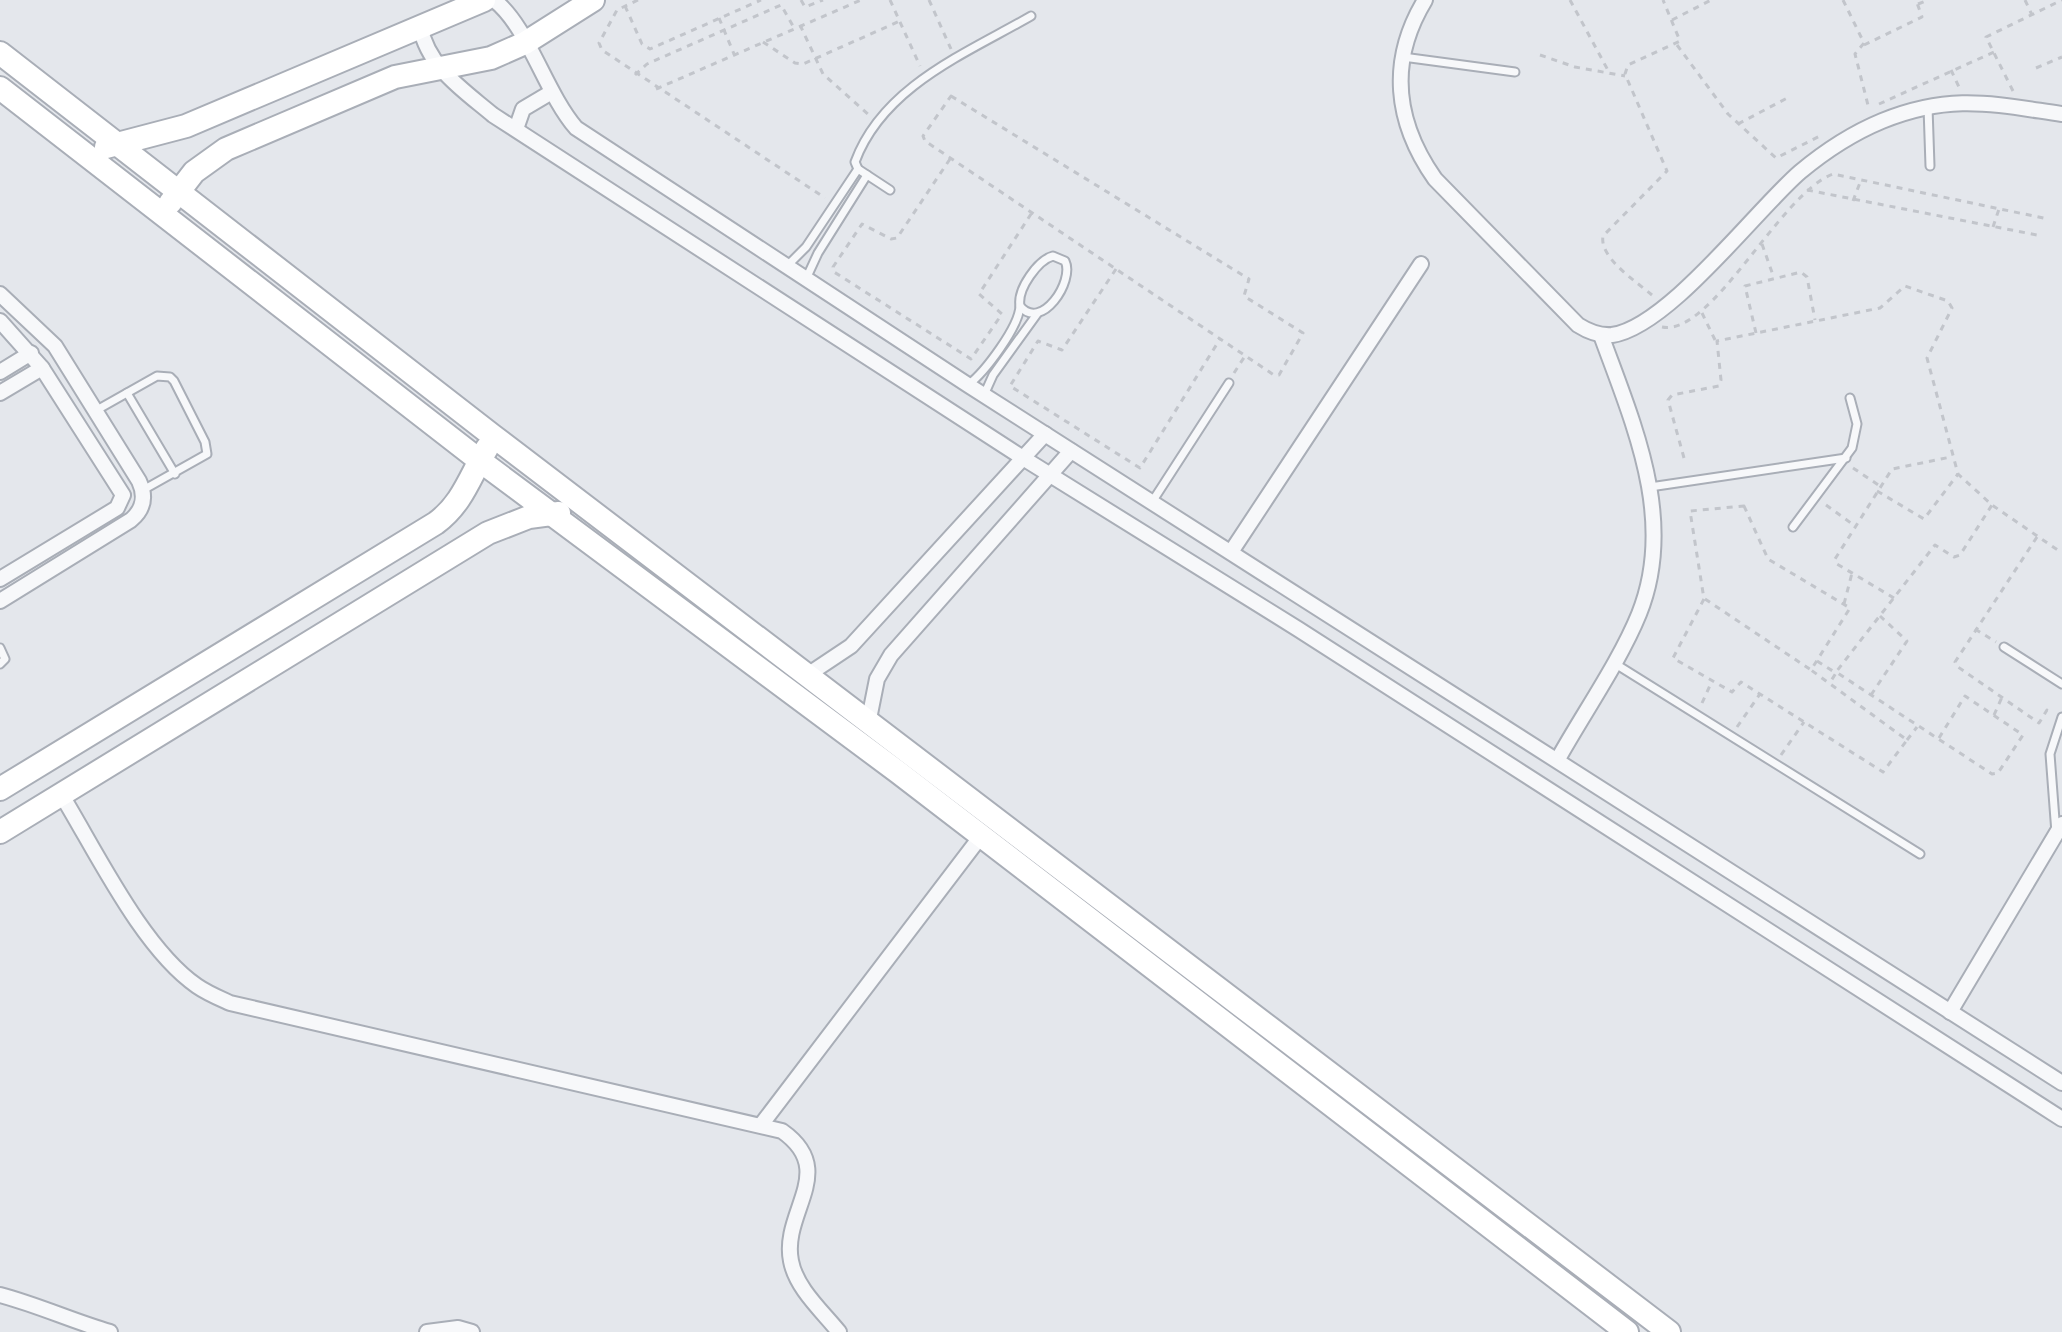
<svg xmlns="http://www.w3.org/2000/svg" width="2062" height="1332" font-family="Inter,sans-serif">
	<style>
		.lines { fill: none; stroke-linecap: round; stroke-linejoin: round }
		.lane-casing { stroke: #a9aeb7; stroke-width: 11 }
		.street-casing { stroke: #a9aeb7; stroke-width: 18 }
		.secondary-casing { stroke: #a9aeb7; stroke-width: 26 }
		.path { stroke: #c2c5cb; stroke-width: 3; stroke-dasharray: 6 6; stroke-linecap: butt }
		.lane { stroke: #f7f8fa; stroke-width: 7 }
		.street { stroke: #f7f8fa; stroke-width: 14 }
		.secondary { stroke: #fff; stroke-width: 22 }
	</style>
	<rect width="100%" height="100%" fill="#e4e7ec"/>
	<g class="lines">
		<g class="lane-casing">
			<g id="lane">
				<path d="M1403,57L1515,72"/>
				<path d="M1928,107L1930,166"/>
				<path d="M890,190L858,169L855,162C883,86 967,53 1031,16"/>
				<path d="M1053,256L1065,261C1075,281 1041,332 1020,306C1017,289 1038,260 1053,256Z"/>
				<path d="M787,266L806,247L858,169"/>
				<path d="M806,279L818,253L867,175"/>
				<path d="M968,385C985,372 1019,327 1020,306"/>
				<path d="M127,393L175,474"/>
				<path d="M984,395L993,375L1037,314"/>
				<path d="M95,411L157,376L170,377L174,381L205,442L207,454L143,490"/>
				<path d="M1650,487L1846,458"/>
				<path d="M1152,502L1229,383"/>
				<path d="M1793,527L1852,448L1857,424L1850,398"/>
				<path d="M2004,647L2062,684"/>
				<path d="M0,648L5,659L0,664"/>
				<path d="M1614,663L1920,854"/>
				<path d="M2056,833L2050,754L2062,717"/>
			</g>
		</g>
		<g class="street-casing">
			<g id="street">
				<path d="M494,0C528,26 545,92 576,128L968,385L2062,1083"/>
				<path d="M1425,0C1388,61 1395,122 1435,179L1578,325C1589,332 1599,336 1612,335C1668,327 1756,210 1800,172C1824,152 1853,133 1882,121C1951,93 1992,104 2062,114"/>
				<path d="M420,26C428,67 462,89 493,115L1023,458L1298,629L2062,1119"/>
				<path d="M516,129L523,109L550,93"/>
				<path d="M0,294L55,346L139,481C146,496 144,509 131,520L0,601"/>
				<path d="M0,321L42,368L123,495L117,508L0,579"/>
				<path d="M0,372L31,353"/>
				<path d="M0,393L42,368"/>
				<path d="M1231,552L1421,264"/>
				<path d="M809,674L851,646L1045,434"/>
				<path d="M869,719L877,679L891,655L1071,451"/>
				<path d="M1558,759C1583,714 1620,661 1639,614C1677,520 1633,423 1601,335"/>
				<path d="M61,794C96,851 142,948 197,986C207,993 219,998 230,1003L782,1131C839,1171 781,1212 791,1261C796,1288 822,1311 839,1332"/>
				<path d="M1950,1012L2062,824"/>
				<path d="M761,1125L981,836"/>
				<path d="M0,1295C38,1305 72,1321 110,1332"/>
				<path d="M427,1332L458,1328L472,1332"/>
			</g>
		</g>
		<g class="secondary-casing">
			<g id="secondary">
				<path d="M0,53L493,436L1669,1332"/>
				<path d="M0,88L479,460L898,772L1627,1332"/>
				<path d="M106,147L186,126L484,0"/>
				<path d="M170,203L194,172L226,149L395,77L491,58L525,43L593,0"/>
				<path d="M0,789L436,523C463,503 470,476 487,448"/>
				<path d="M0,832L488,533L529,517L559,513"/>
			</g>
		</g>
		<g class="path">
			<path d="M638,0L617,10L599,43L602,50L825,198"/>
			<path d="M801,0L805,7L823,0"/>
			<path d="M890,0L920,66"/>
			<path d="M929,0L951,49"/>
			<path d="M1570,0L1610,74"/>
			<path d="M1843,0L1864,43L1855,54L1869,109"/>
			<path d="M2025,0L2032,15"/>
			<path d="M1918,4L1928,0"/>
			<path d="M625,6L642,44L650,49L761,0"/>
			<path d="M719,18L734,54"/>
			<path d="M1672,20L1711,0"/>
			<path d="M800,25L823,74L869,115"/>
			<path d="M763,42L795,63L803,64L900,21"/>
			<path d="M1677,45L1728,114L1776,158L1820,136"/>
			<path d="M1864,45L1922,17L1916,0"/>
			<path d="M1540,55L1575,67L1625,76"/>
			<path d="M2036,68L2062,57"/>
			<path d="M1951,70L1959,87"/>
			<path d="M635,75L647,64L781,5L793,26"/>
			<path d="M656,89L861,0"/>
			<path d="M2013,91L1986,37L2062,0"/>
			<path d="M951,96L1249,279L1244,296L1303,333L1279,375H1274L925,141L923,136Z"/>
			<path d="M1879,104L1994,52"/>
			<path d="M1738,124L1791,96"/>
			<path d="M950,159L897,238L891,239L862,224L833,267L834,272L971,359L1002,314L979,294L1033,211"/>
			<path d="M1807,190L2042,236"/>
			<path d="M1853,201L1861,180"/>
			<path d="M1993,227L1999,209"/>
			<path d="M1762,244L1774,278"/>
			<path d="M1116,269L1062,350L1038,341L1010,386L1140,468L1220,339"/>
			<path d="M1652,295C1637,282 1599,258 1603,236L1667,171L1625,74L1628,65L1680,41L1663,0"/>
			<path d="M1702,313L1716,342"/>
			<path d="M1662,327C1712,337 1780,193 1833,174L2048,219"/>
			<path d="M1756,333L1745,286L1801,272L1807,277L1815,320"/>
			<path d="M1234,373L1245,356"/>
			<path d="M1684,458L1668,400L1672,395L1719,386L1721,380L1717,341L1880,308L1905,286L1948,301L1952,308L1927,358L1958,474L1992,505L2062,553"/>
			<path d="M1853,468L1880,486"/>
			<path d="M1877,491L1924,519L1958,474"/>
			<path d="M1826,505L1855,526"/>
			<path d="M1744,506L1768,559L1850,608L1811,670L1907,740L1883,772L1741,682L1732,692L1673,658L1704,599L1690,511Z"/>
			<path d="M2037,537L1955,662L1958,667L2039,723L2047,710L2053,713"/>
			<path d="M1894,598L1837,564L1835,559L1892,469L1951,457"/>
			<path d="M1705,599L1811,670"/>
			<path d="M1844,604L1852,573"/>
			<path d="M1975,629L1996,642"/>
			<path d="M1817,661L1836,673L1829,684"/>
			<path d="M1871,695L1907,641L1880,616"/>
			<path d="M1702,703L1712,681"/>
			<path d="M1994,715L2002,697"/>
			<path d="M1737,727L1760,694"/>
			<path d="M1939,738L1965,696L2023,735L1998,773L1992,774L1836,672L1935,545L1954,557L1960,555L1992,505"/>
			<path d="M1907,740L1917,727"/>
			<path d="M1781,755L1804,722"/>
		</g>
		<use href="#lane" class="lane"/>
		<use href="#street" class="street"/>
		<use href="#secondary" class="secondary"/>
	</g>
</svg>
